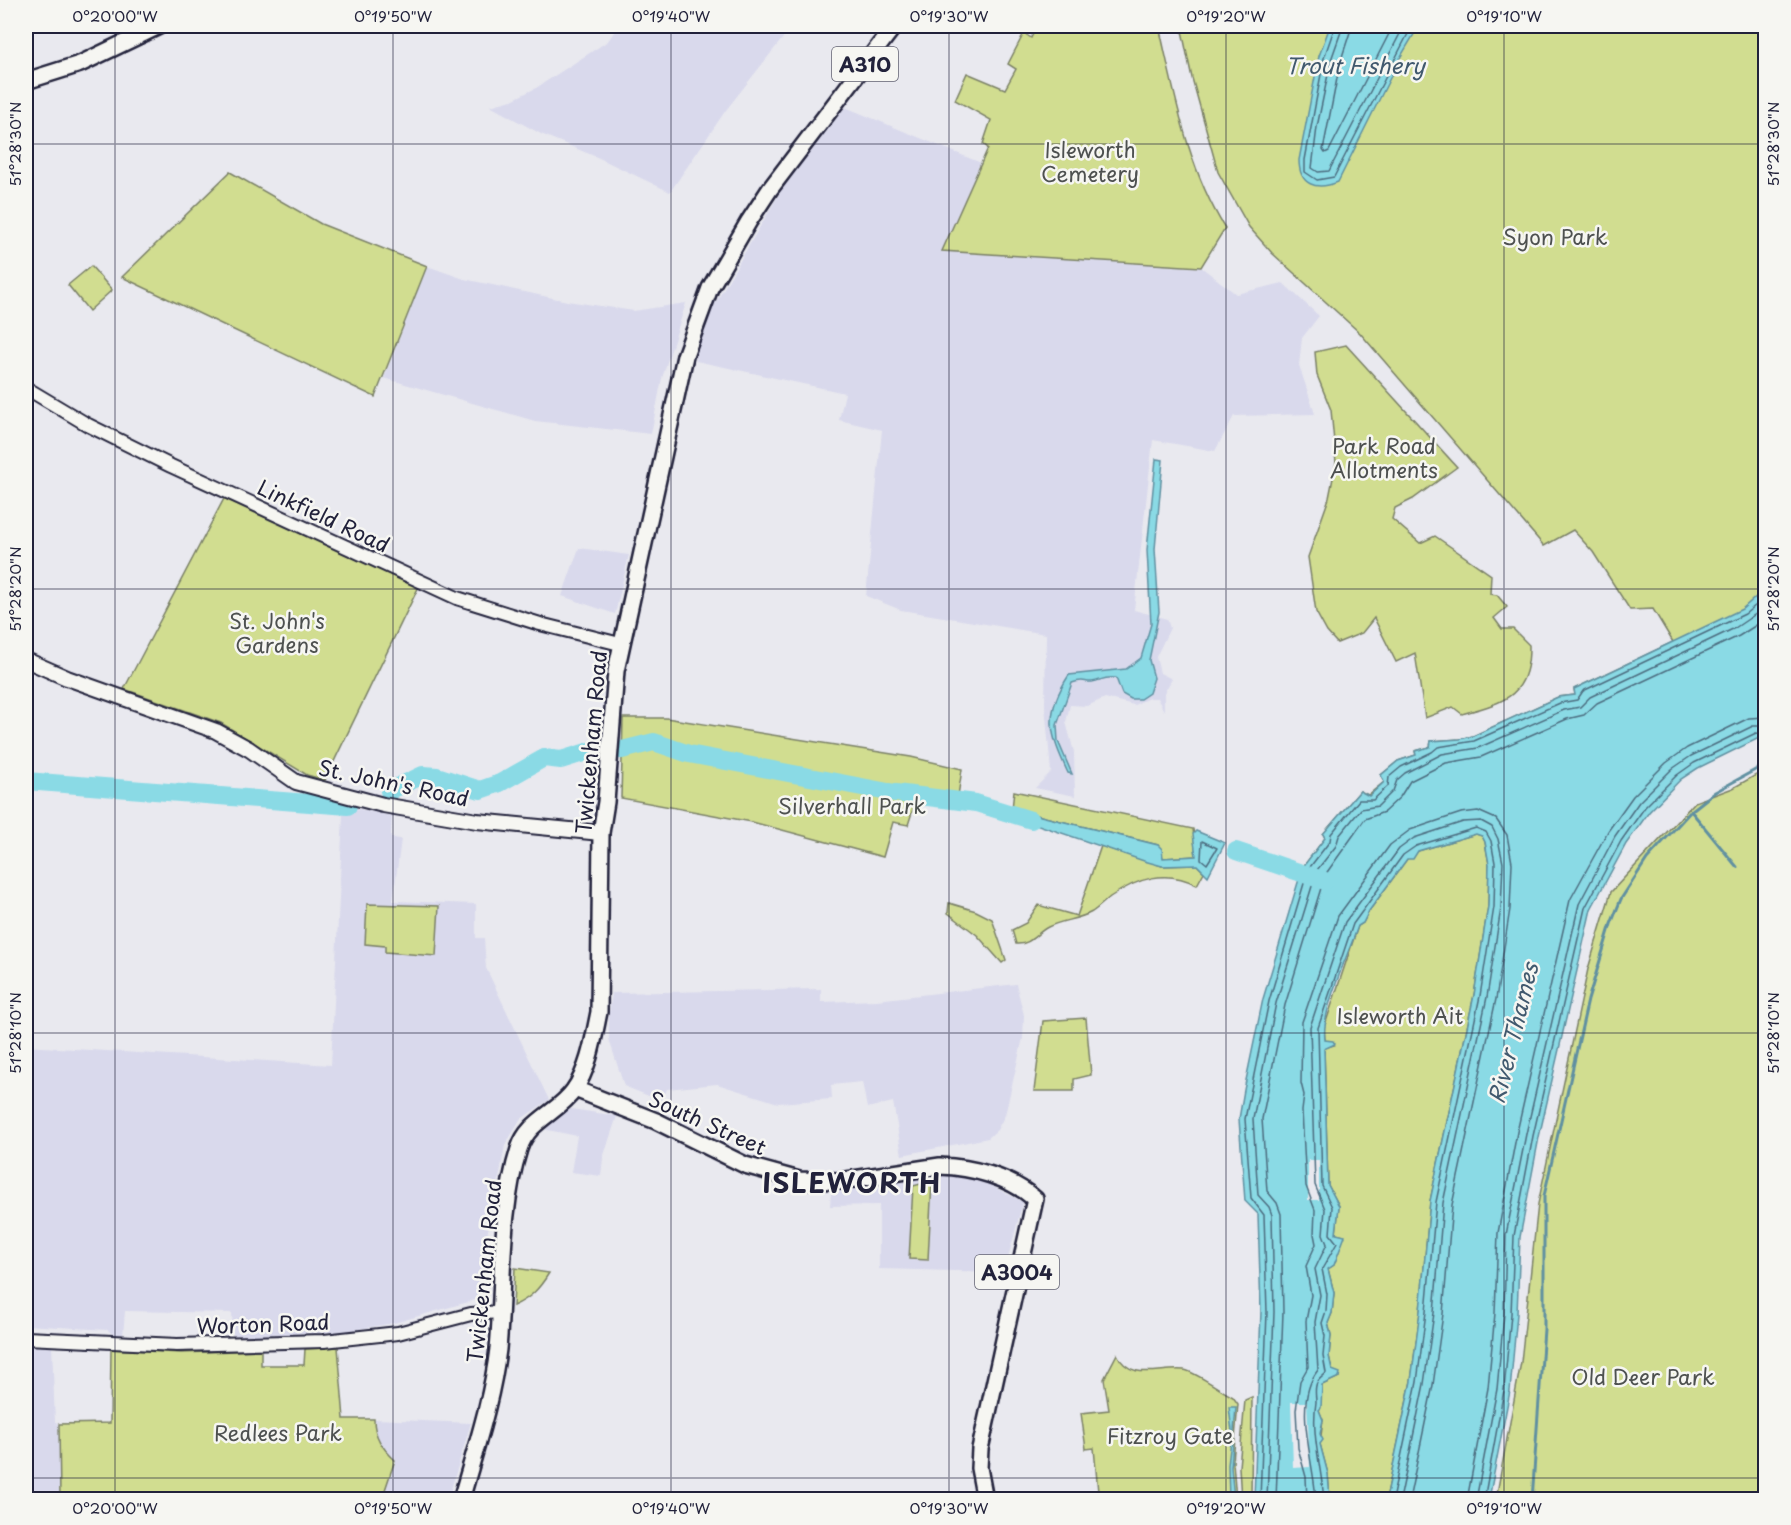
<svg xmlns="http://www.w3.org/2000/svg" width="1791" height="1525" font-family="'Playpen Sans',sans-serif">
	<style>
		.built { fill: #d9d9ec }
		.green { fill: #d1dd90; stroke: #7a8066; stroke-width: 1.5 }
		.water { fill: #8adae5; stroke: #6090a1; stroke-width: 1.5 }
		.pier { fill: #e9e9ef }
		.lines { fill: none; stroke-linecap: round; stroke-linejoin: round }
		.shore { stroke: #4c6c7f; stroke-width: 1.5 }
		.stream { stroke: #6090a1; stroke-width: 3 }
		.river { stroke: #8adae5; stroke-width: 18 }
		.tertiary-casing { stroke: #22223b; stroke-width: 16 }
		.secondary-casing { stroke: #22223b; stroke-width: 18 }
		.primary-casing { stroke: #22223b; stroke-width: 20 }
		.tertiary { stroke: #f6f6f2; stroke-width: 12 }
		.secondary { stroke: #f6f6f2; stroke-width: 14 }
		.primary { stroke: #f6f6f2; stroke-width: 15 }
		.ticks { fill: none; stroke: #22223b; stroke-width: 1.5; stroke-opacity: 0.45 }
		.labels { text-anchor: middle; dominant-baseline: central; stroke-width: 5; stroke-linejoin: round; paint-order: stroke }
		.shield { fill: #f6f6f2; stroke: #626272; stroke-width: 1.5 }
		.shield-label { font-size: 20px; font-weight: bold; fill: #22223b }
		.park-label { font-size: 21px; fill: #4e5150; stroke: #f6f6f2 }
		.street-label { font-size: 21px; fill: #22223b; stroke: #f6f6f2 }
		.water-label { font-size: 22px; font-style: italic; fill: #41596e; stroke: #f6f6f2 }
		.district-label { font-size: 27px; font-weight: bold; letter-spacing: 1.5px; fill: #22223b; stroke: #f6f6f2 }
		.neatline { fill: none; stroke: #22223b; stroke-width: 2 }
		.ticks-label { font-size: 15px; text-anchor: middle; fill: #22223b }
	</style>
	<rect width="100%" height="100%" fill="#e9e9ef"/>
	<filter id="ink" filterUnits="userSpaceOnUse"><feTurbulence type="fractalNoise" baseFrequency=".0167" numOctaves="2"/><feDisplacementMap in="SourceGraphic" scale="12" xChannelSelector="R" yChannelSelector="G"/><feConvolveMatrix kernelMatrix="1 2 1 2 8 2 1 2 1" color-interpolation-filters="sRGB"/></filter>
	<g filter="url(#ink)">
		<g class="built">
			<path d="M618,26H779L786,34L726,110L670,192L599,158L541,134L490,106L512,100L536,88L608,41Z"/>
			<path d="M845,107L981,163L943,251L1201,267L1236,294L1283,283L1319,316L1302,338L1299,365L1315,414L1234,416L1215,451L1153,440L1134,610L1167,619L1170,628L1156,657L1160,673L1172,679L1164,693V711L1157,698H1149L1134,705L1105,698L1087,706L1070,705L1066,722L1074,752L1075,796L1035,788L1051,772L1045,705L1046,634L901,610L866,596L882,430L839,420L845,393L696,361L697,334L782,189Z"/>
			<path d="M427,266L464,279L567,301L634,311L686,303L662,378L651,434L535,421L384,378Z"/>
			<path d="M579,548L629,555L615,614L562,596Z"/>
			<path d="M355,808L392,816L391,838L401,839L393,901L476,904V938H484L486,968L549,1100L521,1119L505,1145L492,1218L488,1230L480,1296L475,1300L394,1323L342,1332L233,1336L232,1313L125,1311L123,1336H115L108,1330L26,1325V1046L331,1065L343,815Z"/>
			<path d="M1016,984L1024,1015L1023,1038L1005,1115L997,1130L988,1138L902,1155L893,1102L867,1108L862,1082L831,1085L832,1099L778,1103L717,1084L667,1089L661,1101L624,1086L609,1039V1013L612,993L821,989V1002L877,1000Z"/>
			<path d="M565,1108L617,1116L603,1158L601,1176L571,1172L577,1136L543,1129Z"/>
			<path d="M929,1173L961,1174L980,1180L1023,1202L1005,1269L994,1272L879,1269V1205L830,1206L831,1193Z"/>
			<path d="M26,1344L52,1345L55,1423L59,1424L60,1499L26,1500Z"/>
			<path d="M374,1419L471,1423L448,1499H382L395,1460L381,1446L374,1430Z"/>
		</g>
		<g class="green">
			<path d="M1037,26H1159C1175,95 1187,167 1225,228L1201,267L942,251L988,148L983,144L991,120L955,100L967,73L1005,89L1016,69L1008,64L1024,33L1031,38Z"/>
			<path d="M1181,26H1765V615L1308,865L1305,864L1325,838L1323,834L1360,791L1368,795L1384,782L1381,775L1398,761L1416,755L1415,751L1430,747L1431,741L1460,739L1473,736L1558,697L1575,695L1574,689L1673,642L1653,609L1630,610L1593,552L1573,530L1544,546L1360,333L1272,253L1249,227L1218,172L1192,78Z"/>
			<path d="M230,172L321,224L427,266L375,397L122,277Z"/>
			<path d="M91,266L112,290L89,311L68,285Z"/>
			<path d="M1346,345L1457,467L1413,499L1395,508L1392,519L1420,543L1435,536L1491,575L1490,594L1497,595L1507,607L1494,618L1502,629H1513L1529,645C1530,696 1505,702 1462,714L1453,707L1425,718L1415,653L1396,662L1374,618L1362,633L1337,643L1327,632L1316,612L1308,557L1329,498L1336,463L1331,410L1317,375L1315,352Z"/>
			<path d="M227,493L421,582L325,780L307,775L221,723L124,689Z"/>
			<path d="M623,718H666L911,757L962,769L958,796L1010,806L1004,817L971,807L957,808L915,803L908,825L893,822L883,857L752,822L621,798Z"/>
			<path d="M1765,770V1499H1496L1521,1362L1538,1204L1588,969L1611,892L1695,802L1733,788Z"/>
			<path d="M1014,791L1193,829L1196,856L1163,858L1158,845L1012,809Z"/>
			<path d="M1476,834L1482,836L1485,842L1489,864L1488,906L1474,995L1430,1201L1420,1312L1411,1381L1386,1499H1330L1328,1474L1320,1444L1323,1420L1319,1410L1322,1385L1339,1377L1332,1370L1329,1356L1331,1335L1328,1323L1332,1313L1334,1293L1328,1269L1334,1265L1344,1236L1336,1234L1339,1206L1328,1185L1324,1048L1334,1045L1325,1040L1324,1028L1358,926L1363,923L1369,911L1407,859L1418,851Z"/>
			<path d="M1101,846L1162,866L1197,865L1204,872L1197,885C1166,869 1138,878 1110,897C1104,902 1098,908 1092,912C1078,920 1061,920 1048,927C1036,933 1031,945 1016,944L1012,930L1026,923L1038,905L1077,916Z"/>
			<path d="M949,903L976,911L992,919L1006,960L1002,963L977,935L948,913Z"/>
			<path d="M367,904L439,906L436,956L385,952V946L365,944Z"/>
			<path d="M1086,1018L1091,1075L1074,1079V1091H1034L1043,1021Z"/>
			<path d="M932,1181L928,1260L909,1259L913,1186Z"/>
			<path d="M515,1268L549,1273C539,1289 531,1298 513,1306Z"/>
			<path d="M338,1347L344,1419H374C374,1436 382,1448 395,1460L382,1499H60L59,1424L110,1423L111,1349L181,1353L261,1350V1365H304L305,1349Z"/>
			<path d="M1117,1354C1130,1383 1161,1367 1184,1370C1196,1372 1221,1391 1233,1397L1238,1404L1233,1462L1236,1499L1109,1500L1100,1496L1069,1500V1496L1098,1492L1094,1448L1086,1449L1081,1413L1109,1410L1104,1379Z"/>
			<path d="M1252,1397L1251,1499H1241L1239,1467L1245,1400Z"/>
		</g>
		<g class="water">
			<path d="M1330,26H1419L1401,56L1338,182C1316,191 1299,185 1299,160L1319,56Z"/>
			<path d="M1156,459L1163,460L1155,549L1159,612L1149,660L1154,678L1149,693L1140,699H1131L1122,694L1116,678C1103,676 1102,681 1092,682C1084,683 1085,678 1072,683L1057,725L1058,741L1072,774L1068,773C1050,734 1043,715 1069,675L1126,669L1141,658L1151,624L1147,550Z"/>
			<path d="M1765,589V740L1759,738L1698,768L1681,779L1649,812L1626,844L1591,909L1539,1137L1520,1237L1517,1314L1510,1391L1489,1499H1386L1411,1381L1420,1311L1430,1201L1474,995L1488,906L1489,864L1485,842L1482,836L1476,834L1418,851L1413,859H1407L1369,911L1363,923L1358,926C1348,956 1321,1009 1325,1040L1333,1041L1335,1044L1324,1049L1328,1185L1339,1206L1336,1234L1345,1236L1334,1265L1328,1269L1334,1293L1332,1313L1328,1323L1331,1335L1329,1356L1332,1370L1340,1373L1339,1377L1322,1385L1321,1408L1319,1410L1323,1420L1320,1434L1323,1440L1320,1444L1328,1474L1330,1499H1254L1261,1311L1258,1214L1245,1201L1239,1119L1244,1090L1263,999L1299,879L1305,864L1325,838L1323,834L1360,791L1369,796L1384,782L1381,775L1398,761L1416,755L1415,751L1430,747L1431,741L1460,739L1473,736L1558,697L1575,695L1574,689L1742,609Z"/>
			<path d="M1008,808L1158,845L1162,849L1163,858L1196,856L1193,834L1196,831L1225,843L1208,876L1197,865L1162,866L1144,861L1006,814Z"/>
			<path d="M1229,1407H1236L1231,1467L1234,1499H1229L1228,1465L1232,1432Z"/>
		</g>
		<g class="pier">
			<rect x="1308" y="1160" width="11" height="40"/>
			<path d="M1291,1402H1307L1310,1467L1293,1468Z"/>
		</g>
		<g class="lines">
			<g class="shore">
				<path d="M1335,26L1324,58L1305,160V172L1317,180L1334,177L1412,26"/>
				<path d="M1343,26L1331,60L1317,127L1312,168L1318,172L1329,171L1404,26"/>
				<path d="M1352,26L1340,63L1323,150L1325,153L1329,151L1393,26"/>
				<path d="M1202,841L1217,848L1207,864L1201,859Z"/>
				<path d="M1260,1500L1267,1312L1264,1215L1251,1198L1245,1119L1269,1001L1305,880L1310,867L1330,841L1331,834L1359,800H1373L1388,786L1389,777L1401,767L1432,752L1438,747L1474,741L1560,703L1577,700L1583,691L1745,614L1766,597"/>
				<path d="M1267,1500L1274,1312L1272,1215L1269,1207L1258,1195L1253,1119L1276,1003L1317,870L1336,846L1339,836L1361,809L1378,806L1393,791L1397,780L1405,773L1442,754L1478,748L1564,710L1580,707L1590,697L1735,628L1766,607"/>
				<path d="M1276,1500L1283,1312L1281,1214L1277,1203L1267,1191L1262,1119L1285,1005L1325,875L1365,819L1384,812L1400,797L1410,781L1446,763L1481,757L1567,719L1584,715L1597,703L1739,636L1766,619"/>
				<path d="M1307,1500L1306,1477L1298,1448L1296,1410L1300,1381L1308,1367L1306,1321L1311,1295L1306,1266L1316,1244L1314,1234L1315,1210L1306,1186L1302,1111L1304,1095L1301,1083L1302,1022L1338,916L1390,845L1410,830L1461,813L1478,811L1496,819L1507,835L1512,863L1510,909L1496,999L1452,1205L1443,1314L1433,1385L1409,1500"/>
				<path d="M1316,1500C1314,1460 1292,1403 1318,1370L1315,1322L1320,1295L1315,1269L1327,1244L1323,1234L1325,1209L1315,1185L1310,1027L1345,922L1399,849L1414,838L1463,822L1481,821L1492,827L1498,839L1503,863L1501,908L1487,997L1443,1203L1434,1313L1424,1384L1400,1500"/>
				<path d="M1324,1500C1321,1465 1311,1434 1316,1402C1316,1396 1314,1388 1317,1383C1318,1379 1324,1376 1326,1373L1323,1356L1325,1336L1322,1323L1326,1311L1327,1294L1322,1269L1337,1243L1330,1234L1332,1207L1322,1186L1318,1028L1353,924L1403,855L1416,846L1476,828L1486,832L1491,841L1495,863L1494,907L1480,996L1436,1202L1426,1312L1417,1382L1392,1500"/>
				<path d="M1467,1500L1488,1388L1495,1313L1498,1233L1517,1132L1570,900L1608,831L1633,796L1666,763L1687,748L1749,718L1766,717"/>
				<path d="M1476,1500L1497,1389L1504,1314L1506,1235L1526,1134L1579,904L1615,836L1639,802L1672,769L1691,756L1753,726H1766"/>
				<path d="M1484,1500L1504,1390L1511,1314L1514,1236L1533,1136L1585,908L1621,841L1645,807L1677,775L1694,763L1756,733L1766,734"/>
			</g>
			<g class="stream">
				<path d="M1691,811L1737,867"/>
				<path d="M1532,1500L1544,1329V1196L1588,1000L1611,924L1621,899L1647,859L1691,811L1715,792L1766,764"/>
			</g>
			<g class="river">
				<path d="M26,781L348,806"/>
				<path d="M389,791L423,775L437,776L480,790L500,783L544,758L561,760L593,750H622L654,742L689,754L888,792L976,803L1031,820"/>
				<path d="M1236,851L1325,881"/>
			</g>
			<g class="tertiary-casing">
				<g id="tertiary">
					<path d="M26,388L88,425L171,466L457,598L540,624L620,644"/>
					<path d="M26,1338L177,1345L324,1341L398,1333L471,1314L500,1312"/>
				</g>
			</g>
			<g class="secondary-casing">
				<path id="secondary" d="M26,660L67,678L216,731L249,749L296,782L383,805L477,821L601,833"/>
			</g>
			<g class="primary-casing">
				<g id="primary">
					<path d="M26,81L80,64L159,26"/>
					<path d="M575,1089L656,1121L745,1165L799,1180L840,1181L940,1166C972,1167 1010,1177 1035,1199L980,1449L979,1468L985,1500"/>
					<path d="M461,1500C475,1450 492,1400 498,1349C504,1284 499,1212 519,1149C528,1120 558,1113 574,1090C589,1069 594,1036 599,1012L601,833L606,802L616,671L685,356L710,288L749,221L770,189L894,26"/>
				</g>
			</g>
			<use href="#tertiary" class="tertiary"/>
			<use href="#secondary" class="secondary"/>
			<use href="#primary" class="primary"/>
		</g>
	</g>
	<path class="ticks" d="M115,26V1500M393,26V1500M671,26V1500M949,26V1500M1226,26V1500M1504,26V1500M26,144H1766M26,589H1766M26,1033H1766M26,1478H1766"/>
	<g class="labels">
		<g class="shield">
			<rect x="832" y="47" width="66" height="34" rx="4.5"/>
			<rect x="975" y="1255" width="84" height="34" rx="4.5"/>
		</g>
		<g class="shield-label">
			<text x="865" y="64">A310</text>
			<text x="1017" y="1272">A3004</text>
		</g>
		<g class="park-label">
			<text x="1090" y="149">Isleworth<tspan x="1090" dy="24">Cemetery</tspan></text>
			<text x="1555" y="236">Syon Park</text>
			<text x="1384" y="445">Park Road<tspan x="1384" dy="24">Allotments</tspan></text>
			<text x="277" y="620">St. John's<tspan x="277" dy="24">Gardens</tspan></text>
			<text x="852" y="805">Silverhall Park</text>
			<text x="1400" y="1015">Isleworth Ait</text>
			<text x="1643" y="1376">Old Deer Park</text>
			<text x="278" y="1432">Redlees Park</text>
			<text x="1170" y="1435">Fitzroy Gate</text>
		</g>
		<g class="street-label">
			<text transform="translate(324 515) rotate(25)">Linkfield Road</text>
			<text transform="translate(590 742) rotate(-85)">Twickenham Road</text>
			<text transform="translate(394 782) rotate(12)">St. John's Road</text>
			<text transform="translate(708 1122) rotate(24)">South Street</text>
			<text transform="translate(483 1271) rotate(-84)">Twickenham Road</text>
			<text transform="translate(263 1323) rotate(-2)">Worton Road</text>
		</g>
		<g class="water-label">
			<text x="1355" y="64">Trout Fishery</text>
			<text transform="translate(1512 1033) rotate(-76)">River Thames</text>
		</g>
		<g class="district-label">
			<text x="852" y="1181">ISLEWORTH</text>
		</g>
	</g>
	<rect width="1791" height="1525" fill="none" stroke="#f6f6f2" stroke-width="66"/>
	<rect x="33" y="33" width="1725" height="1459" class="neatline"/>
	<g class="ticks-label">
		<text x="115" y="22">0°20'00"W</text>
		<text x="393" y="22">0°19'50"W</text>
		<text x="671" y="22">0°19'40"W</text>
		<text x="949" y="22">0°19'30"W</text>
		<text x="1226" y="22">0°19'20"W</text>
		<text x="1504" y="22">0°19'10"W</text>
		<text transform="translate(16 144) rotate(-90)" y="5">51°28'30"N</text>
		<text transform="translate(1774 144) rotate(-90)" y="5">51°28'30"N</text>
		<text transform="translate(16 589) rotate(-90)" y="5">51°28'20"N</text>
		<text transform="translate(1774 589) rotate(-90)" y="5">51°28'20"N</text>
		<text transform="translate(16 1033) rotate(-90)" y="5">51°28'10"N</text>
		<text transform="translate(1774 1033) rotate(-90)" y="5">51°28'10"N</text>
		<text x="115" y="1514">0°20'00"W</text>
		<text x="393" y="1514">0°19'50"W</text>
		<text x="671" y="1514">0°19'40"W</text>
		<text x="949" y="1514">0°19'30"W</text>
		<text x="1226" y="1514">0°19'20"W</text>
		<text x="1504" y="1514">0°19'10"W</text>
	</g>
</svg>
